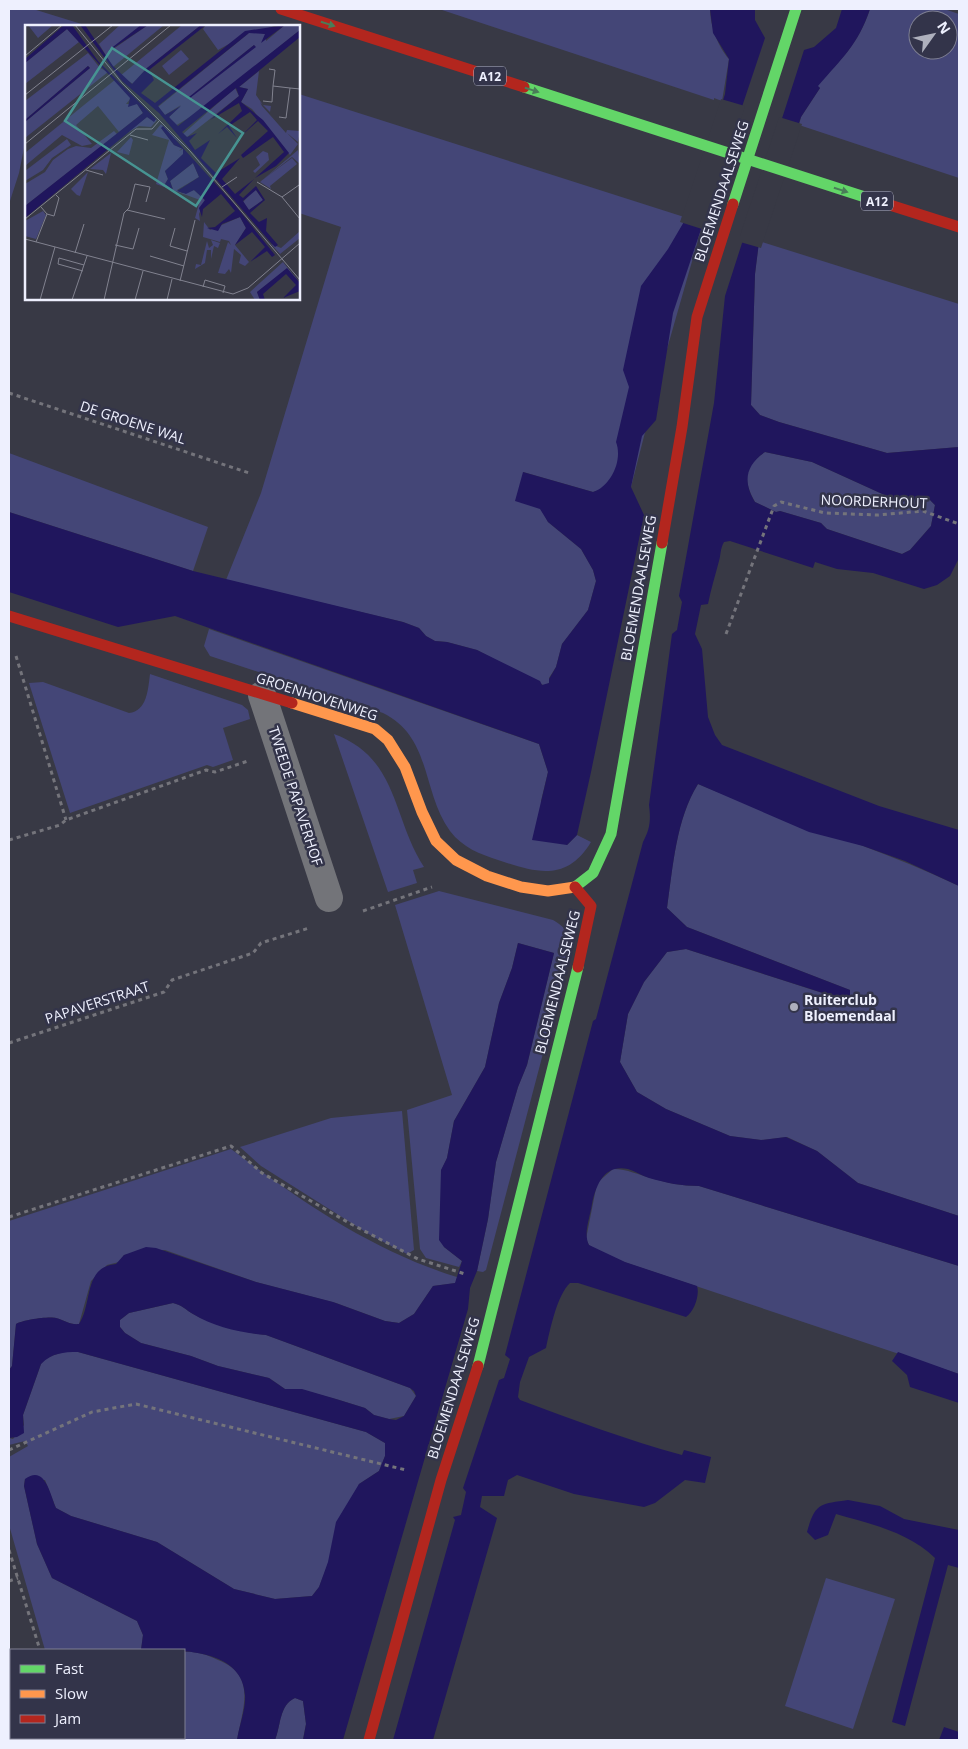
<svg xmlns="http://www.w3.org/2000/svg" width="968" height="1749" font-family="'Open Sans',sans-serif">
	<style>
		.green { fill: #444677; fill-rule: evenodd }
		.water { fill: #20165d; fill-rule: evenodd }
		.pier { fill: #383945 }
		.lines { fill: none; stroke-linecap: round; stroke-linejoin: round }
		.path { stroke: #74747b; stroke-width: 3; stroke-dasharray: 4 4; stroke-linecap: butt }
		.street { stroke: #737479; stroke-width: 28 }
		.fast { stroke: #63d668; stroke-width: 11 }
		.slow { stroke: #ff974d; stroke-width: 11 }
		.jam { stroke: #b3261e; stroke-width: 11 }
		.oneway { fill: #497d58 }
		.poi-dot { fill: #aeb0bd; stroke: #33344a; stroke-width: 2 }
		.labels { text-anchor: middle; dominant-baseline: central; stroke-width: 5; stroke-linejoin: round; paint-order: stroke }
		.shield { fill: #33344a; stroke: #b6b8c8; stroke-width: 1 }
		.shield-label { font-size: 12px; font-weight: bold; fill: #eef0fe }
		.street-label { font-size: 14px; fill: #eef0fe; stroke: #33344a }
		.poi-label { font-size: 14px; font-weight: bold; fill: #eef0fe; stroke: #33344a; text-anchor: start }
		.inset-road { fill: none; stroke: #81828f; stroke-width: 1 }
		.view { fill: #479492; fill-opacity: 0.15; stroke: #479492; stroke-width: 2.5 }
		.inset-edge { fill: none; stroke: #eef0fe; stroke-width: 2.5 }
	</style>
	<rect width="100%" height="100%" fill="#383945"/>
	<g class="green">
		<path d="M9,9H33L88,26H26V138L19,173L9,204Z"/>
		<path d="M439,9H710C710,25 718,47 729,59L722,101L714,98V100Z"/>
		<path d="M870,9H944L959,14V178L799,125L801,117L820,88L817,86C841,59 858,45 870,9ZM918,20H948V50H918Z"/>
		<path d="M299,94L703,223L661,370L631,487L603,489L593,492L523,472L548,522L581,549L593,570L596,581L588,610L562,644L556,667L549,678L550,682L545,686L477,650L447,642L435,641L426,636L419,628L403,622L226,580L261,493L341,227L299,213Z"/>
		<path d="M759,241L959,304V447L887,453L779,422L760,415L751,405L755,274Z"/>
		<path d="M765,452L812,462L900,502L922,498L930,500L935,505L931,526L910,550L902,554L827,529L821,523L780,511L776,512L755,502C743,481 743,466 765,452Z"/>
		<path d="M9,453L208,527L193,571L9,512Z"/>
		<path d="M209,629L539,744L548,772L541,801L567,845L577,835L591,842C567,882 536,873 498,860C480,854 463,848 450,831C422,793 432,737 383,713L210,656L204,646Z"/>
		<path d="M150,674L242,705L248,710L250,719L223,728L233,760L213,767L207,765L70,813L29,683L43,682L129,713C147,711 148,690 150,674Z"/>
		<path d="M334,734C399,758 392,818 424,867L413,870L417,883L388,892Z"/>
		<path d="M698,784C784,820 874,846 959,886V1216L858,1183L817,1151L787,1137L761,1140L730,1136L666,1109L637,1092L620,1062L628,1014L644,982L667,952L686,949L844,1000L850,990L687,927L667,908C673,867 676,819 698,784Z"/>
		<path d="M439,891L553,920C567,928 570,935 570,951L486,1270L483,1272L477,1271L488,1219L496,1162L518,1087L527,1065L554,953L518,943L512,968L499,1003L485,1067L454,1121L447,1158L441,1171L444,1247L462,1261L459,1267L426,1258L420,1249L407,1110L452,1095L395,905Z"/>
		<path d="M402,1111L414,1250L407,1254L372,1236L261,1166L240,1147L331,1118Z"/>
		<path d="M231,1149C300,1201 374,1252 457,1277L456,1283L433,1286L414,1314L399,1323L385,1321L336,1303L256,1282L165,1250L124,1255L119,1262L107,1265L91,1281L79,1324C70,1325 64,1320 56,1318C49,1316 22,1320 16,1324L12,1366L9,1370V1221Z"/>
		<path d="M613,1169C628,1169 638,1175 651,1178C667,1183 682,1186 699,1186L959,1266V1374L624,1262L595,1249L589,1245L586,1239L597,1183Z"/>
		<path d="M173,1303C182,1305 186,1310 193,1314C211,1324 246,1333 266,1335L410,1388L416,1396L404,1416L389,1419L374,1415L365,1408L336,1399L302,1390L285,1389L269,1378L218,1366L191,1356L141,1343L125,1333L120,1327V1320L129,1313Z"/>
		<path d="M63,1352H78L366,1432L385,1443V1456L379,1471L359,1484L319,1587L312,1596L275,1599L234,1589L157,1542L71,1516L56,1508L45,1480L25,1479L24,1486L37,1544L52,1578L137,1621L143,1635L141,1650H45L9,1525V1457L28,1446L25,1441L9,1445V1438L13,1439L24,1425L23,1415L41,1364L46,1358Z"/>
		<path d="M826,1578L895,1599L853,1729L785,1706Z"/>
		<path d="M184,1652C196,1651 207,1655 218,1660C257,1675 243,1707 237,1740H151V1738H184Z"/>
		<path d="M295,1698L303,1701L306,1724L303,1739L275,1740C281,1726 279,1705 295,1698Z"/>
		<path d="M70,1738H130L129,1740H71Z"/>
	</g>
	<g class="water">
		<path d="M710,9H755V20L765,38L673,313L656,420L642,436L631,487L644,515L591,772L577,835L567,845L532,840L548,772L539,744L175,616L118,627L9,592V512L193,571L403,622L419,628L426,636L435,641L447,642L477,650L540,681L542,685L549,683V679L556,667L562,644L588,610L596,581L593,570L581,549L548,522L540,509L515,501L523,472L593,492C611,486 623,460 616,442L629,387L623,370L641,286L668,249L685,220L725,94L729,59L713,33Z"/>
		<path d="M842,9H870C858,45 842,58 818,86L820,88L801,117L759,242L755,274L751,405L760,415L779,422L887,453L959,447V558L950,576L937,585L924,589L873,573L837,569L815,562L813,568L730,541L724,542C720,549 721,554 719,561C715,576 711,589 708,604L701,605L695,634L702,649L708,717L715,735L722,745L879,806L959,830V886L905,861L863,846L809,832L698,784C676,819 673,867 667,908L687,927L850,990V996L845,1000L686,949L667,952L644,982L628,1014L620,1062L637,1092L666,1109L730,1136L761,1140L786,1137L817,1151L858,1183L959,1216V1266L699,1186C682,1186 666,1183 649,1178C642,1176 635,1171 628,1169C604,1164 596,1185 592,1204C590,1218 583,1233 589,1245L625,1262L697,1286C700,1295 694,1312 686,1317L578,1283H570C557,1295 550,1330 546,1348L529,1357L520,1382L518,1397L520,1400C574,1420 627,1440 682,1455L684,1450L711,1457L705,1483L685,1480L655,1503L644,1507L574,1494L517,1475L508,1480L504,1496H482L480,1507L497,1518L433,1740H393L455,1520L453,1517L461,1515L466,1492L463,1488L499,1380L504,1378L510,1359L505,1355L593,1021L596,1019L643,842C650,829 651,820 649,805L672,634L677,630L682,602L679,596L714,403L725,296L804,50L814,47L836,28ZM765,452L812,462L900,502L922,498L930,500L935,505L931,526L910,550L902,554L827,529L821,523L780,511L776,512L755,502C743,482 745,466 765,452Z"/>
		<path d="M518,943L554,953L527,1065L518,1087L496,1162L488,1219L477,1271L470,1288L468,1309L343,1740H303L306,1724L303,1701L295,1698C279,1705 281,1726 275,1740H237C239,1726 246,1709 245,1695C242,1647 176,1650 141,1650L143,1635L137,1621L52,1578L37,1544L24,1486L25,1479C45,1464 50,1494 56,1508L71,1516L157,1542L234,1589L275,1599L312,1596L319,1587L328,1562L336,1522L359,1484L379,1471L385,1456V1443L366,1432L78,1352C63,1352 52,1353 41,1364L23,1415L24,1433L17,1437L9,1438V1370L12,1366L16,1324C22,1320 49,1316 56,1318C64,1320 70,1325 79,1324C93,1303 83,1267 116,1264L124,1255L146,1247L156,1248L256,1282L333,1302L385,1321L399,1323L414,1314L433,1286L455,1283L462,1261L444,1247L439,1240L441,1170L447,1158L454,1121L485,1067L499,1003L512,968ZM173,1303C182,1305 186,1310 193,1314C214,1327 242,1333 266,1335L410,1388L414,1391L416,1396L404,1416L396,1420L389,1419L374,1415L365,1408L336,1399L302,1389H285L269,1378L218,1366L191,1356L141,1343L125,1333L120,1327V1320L129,1313Z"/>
		<path d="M898,1352L959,1374V1403L910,1387L907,1375L892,1361Z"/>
		<path d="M848,1500L880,1506L904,1519L959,1530V1568L948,1565L905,1726L892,1722L935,1558C908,1532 871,1524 836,1514L828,1535L815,1540L807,1532C815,1503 820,1504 848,1500Z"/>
		<path d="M944,1727L959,1732V1740H939Z"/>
	</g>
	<g class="pier">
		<path d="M721,99L745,106L705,230L680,222Z"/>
		<path d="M779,117L802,124L761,248L740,242V236Z"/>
	</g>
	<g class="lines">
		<g class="path">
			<path d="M9,393L249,473"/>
			<path d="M726,634L774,506L781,502L825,513L878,515L923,511L959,524"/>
			<path d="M16,656L66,820"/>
			<path d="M9,840L60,825L66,820L206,770L215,772L248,761"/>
			<path d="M363,911L432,887"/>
			<path d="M9,1043L164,992L172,980L253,953L261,943L309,928"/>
			<path d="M9,1217L231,1146L262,1173L351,1224L418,1259L465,1274"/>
			<path d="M9,1450L92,1412L136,1404L406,1470"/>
			<path d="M9,1550L40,1650"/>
			<path d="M9,1581L18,1578"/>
			<path d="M68,1738V1740"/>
		</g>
		<path class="street" d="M262,695L329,898"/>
		<g class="fast">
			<path d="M524,87L871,199"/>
			<path d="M733,204L796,9"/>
			<path d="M575,887L593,873L611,834L662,543"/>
			<path d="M478,1366L578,967"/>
		</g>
		<path class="slow" d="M292,703L375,729L388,740L405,767L422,812L436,841L456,860L487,876L521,887L548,891L575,887"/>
		<g class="jam">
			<path d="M281,9L524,87"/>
			<path d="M871,199L959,227"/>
			<path d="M662,543L682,427L697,317L733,204"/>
			<path d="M9,616L292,703"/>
			<path d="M575,887L591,906L578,967"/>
			<path d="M369,1740L441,1480L478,1366"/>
		</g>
	</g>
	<defs><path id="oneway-solid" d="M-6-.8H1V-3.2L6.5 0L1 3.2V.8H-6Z" transform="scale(1.25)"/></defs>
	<g class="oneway">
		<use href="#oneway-solid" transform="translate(328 24) rotate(18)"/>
		<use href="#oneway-solid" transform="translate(532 90) rotate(18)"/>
		<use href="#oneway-solid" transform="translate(841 190) rotate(18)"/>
	</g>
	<circle class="poi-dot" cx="794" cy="1007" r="5"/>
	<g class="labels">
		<g class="shield">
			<rect x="474" y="66.5" width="32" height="19" rx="4"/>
			<rect x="861" y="191.5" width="32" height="19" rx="4"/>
		</g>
		<g class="shield-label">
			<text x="490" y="76">A12</text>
			<text x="877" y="201">A12</text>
		</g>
		<g class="street-label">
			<text transform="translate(721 191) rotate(-72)">BLOEMENDAALSEWEG</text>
			<text transform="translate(133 422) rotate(18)">DE GROENE WAL</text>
			<text transform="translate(874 501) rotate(2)">NOORDERHOUT</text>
			<text transform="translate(638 588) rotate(-80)">BLOEMENDAALSEWEG</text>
			<text transform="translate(317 696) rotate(18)">GROENHOVENWEG</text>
			<text transform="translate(296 796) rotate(72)">TWEEDE PAPAVERHOF</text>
			<text transform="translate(557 982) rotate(-76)">BLOEMENDAALSEWEG</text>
			<text transform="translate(97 1002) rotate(-18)">PAPAVERSTRAAT</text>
			<text transform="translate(453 1388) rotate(-73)">BLOEMENDAALSEWEG</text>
		</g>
		<g class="poi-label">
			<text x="804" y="999">Ruiterclub<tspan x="804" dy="16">Bloemendaal</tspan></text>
		</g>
	</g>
	<g transform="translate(25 25)">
		<rect width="275" height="275" fill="#383945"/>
		<path d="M3,0H28L13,13ZM95,0H116L84,27L123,0H139L88,42L74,19ZM157,0H176L122,43L108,59L95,51ZM181,0H252L232,7L241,9V16L260,0H275V5L170,89L150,101L144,92L156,80L140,90L133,82L224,8L193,25L178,4ZM229,20L230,22L164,72ZM42,4L54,17L0,59V38ZM156,25L164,34L144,50L137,41ZM63,28L75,43L83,47L0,113V97L65,43L63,41L0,95V76ZM234,46L231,70L238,80L246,81L245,87L235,77L237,81L261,108L262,105L275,106L273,117L262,108L273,119L265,130L227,84L216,77L223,64L214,62ZM91,54L107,72L101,79H112L118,88L94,107L73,81L51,100L67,119L57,121L37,110L0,141V128ZM210,63L214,71L162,112L158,109ZM122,92L132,95L126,102L114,101L97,111ZM136,99L159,121L136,103L149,120L157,123L154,126L158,124V130L140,146L143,154L140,159L148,164L145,156L168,138L174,152L152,165L157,168L169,165L180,175L174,189L175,196L170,193L175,175L131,159L144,115L127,110ZM89,106L92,109L0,181V159L20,147L28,135L43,124L51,121L66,123ZM106,112L108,115L104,130L92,127ZM42,114L46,120L27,133L18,145L0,156V146ZM273,125L275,139L267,132L236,156L267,133L272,139L245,161L246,164L235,157ZM238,126L243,128L244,135L230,148L228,146L235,140L231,132ZM86,128L81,149L78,145L65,144ZM63,147L55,171L52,170L46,164ZM230,164L238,175L224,185L218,177ZM18,186L21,190L11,214L0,211V196ZM215,192L221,203L210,220L224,237L220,241L214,238L216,230L209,224L206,248L204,244L200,249L193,248L203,217L206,220L204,216L196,214L195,217L178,212L179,197L185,205ZM275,206V213L255,229L246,219L256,223ZM186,215L195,218L193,223L189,221L186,234V225H182L180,238L170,244L171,239L176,240L182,216L184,223L188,220ZM258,237L275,258L262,244L232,267L235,275H230L225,267Z" fill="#444677" fill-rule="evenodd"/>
		<path d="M39,0H47L73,36L131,94L129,97L122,92L0,193V181L118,88L112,79L103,82L105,73L42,4L0,38V34ZM55,0H60L88,41L107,59L122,43L176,0H181L124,45L129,55L116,68L130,78L220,6L260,0L236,18L240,9L224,8L133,81L140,90L156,81L144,92L153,101L275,5V12L214,62L223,64L216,77L238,95L264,128L251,141L230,153L259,127L248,112L218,133L216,130L243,106L233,96L216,111L232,95L225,87L204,101L212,113L202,102L193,109L217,86L214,78L185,95L214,71L211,63L157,107L162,112L172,108L164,116L170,125L185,115L176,133L191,148L215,133L197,154L210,169L229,154L214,170L218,173L231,161L240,175L225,188L234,197L242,193L241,206L253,220L250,222L246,218L134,88L97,56ZM231,165L238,175L224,185L218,176ZM116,0H123L84,26V25ZM229,20L231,22L165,73L164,72ZM63,41L65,43L0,97V95ZM138,101L209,179L250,230L247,232L242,226L225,237L240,222L227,207L210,220L221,203L215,192L197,199L193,206L182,203L190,202L210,186L196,169L178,184L177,192L174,183L180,175L169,165L161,169L152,166L174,152L168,138L145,156L148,165L140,159L143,154L140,146L158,129V124L149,120L136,103ZM262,243L275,258V266L258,273L271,260L261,249L238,269L240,275H235L232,267Z" fill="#20165d" fill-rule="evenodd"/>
		<path class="inset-road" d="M50,0L97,58L165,126L275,255M0,31L37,0M244,44L250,45L248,61M0,70L88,0M238,76L247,77L248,61L265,63M254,92L261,93L265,63L275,64M105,110L123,115M0,119L146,0M61,145L78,150M232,157L257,172L275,194M197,162L212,152M257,172L274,160M102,185L140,194M22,189L29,191L34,173L31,170M0,194L111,104H127L134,96M150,203L145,221L162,226M0,214L208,269L223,263L275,218M11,217L22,189L16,182M90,220L108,224L114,203M50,228L59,199M125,231L159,241M58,246L33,239L34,233L59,240M155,256L170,195M178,262L180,255L200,261L198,268M15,275L30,222M47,275L62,231M79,275L99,188L104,183L110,159L125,162L121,177M110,275L118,246M142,275L147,254"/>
		<path class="view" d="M87,23L218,108L171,181L40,96Z"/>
		<rect width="275" height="275" class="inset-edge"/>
	</g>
	<rect width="968" height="1749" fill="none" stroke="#eef0fe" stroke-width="20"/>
	<rect x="10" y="1649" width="175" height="90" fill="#33344a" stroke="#7e7f92"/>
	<rect x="20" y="1665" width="25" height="8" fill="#63d668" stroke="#7e7f92"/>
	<text x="55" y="1674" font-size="15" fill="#eef0fe">Fast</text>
	<rect x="20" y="1690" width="25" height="8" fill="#ff974d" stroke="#7e7f92"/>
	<text x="55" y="1699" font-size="15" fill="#eef0fe">Slow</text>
	<rect x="20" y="1715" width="25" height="8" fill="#b3261e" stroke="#7e7f92"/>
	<text x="55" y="1724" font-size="15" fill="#eef0fe">Jam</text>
	<g transform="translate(933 35) rotate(57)"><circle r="24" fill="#33344a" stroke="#7e7f92"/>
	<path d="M0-4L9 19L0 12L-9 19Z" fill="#aeb0bd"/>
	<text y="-8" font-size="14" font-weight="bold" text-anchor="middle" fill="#eef0fe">N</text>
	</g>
</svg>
